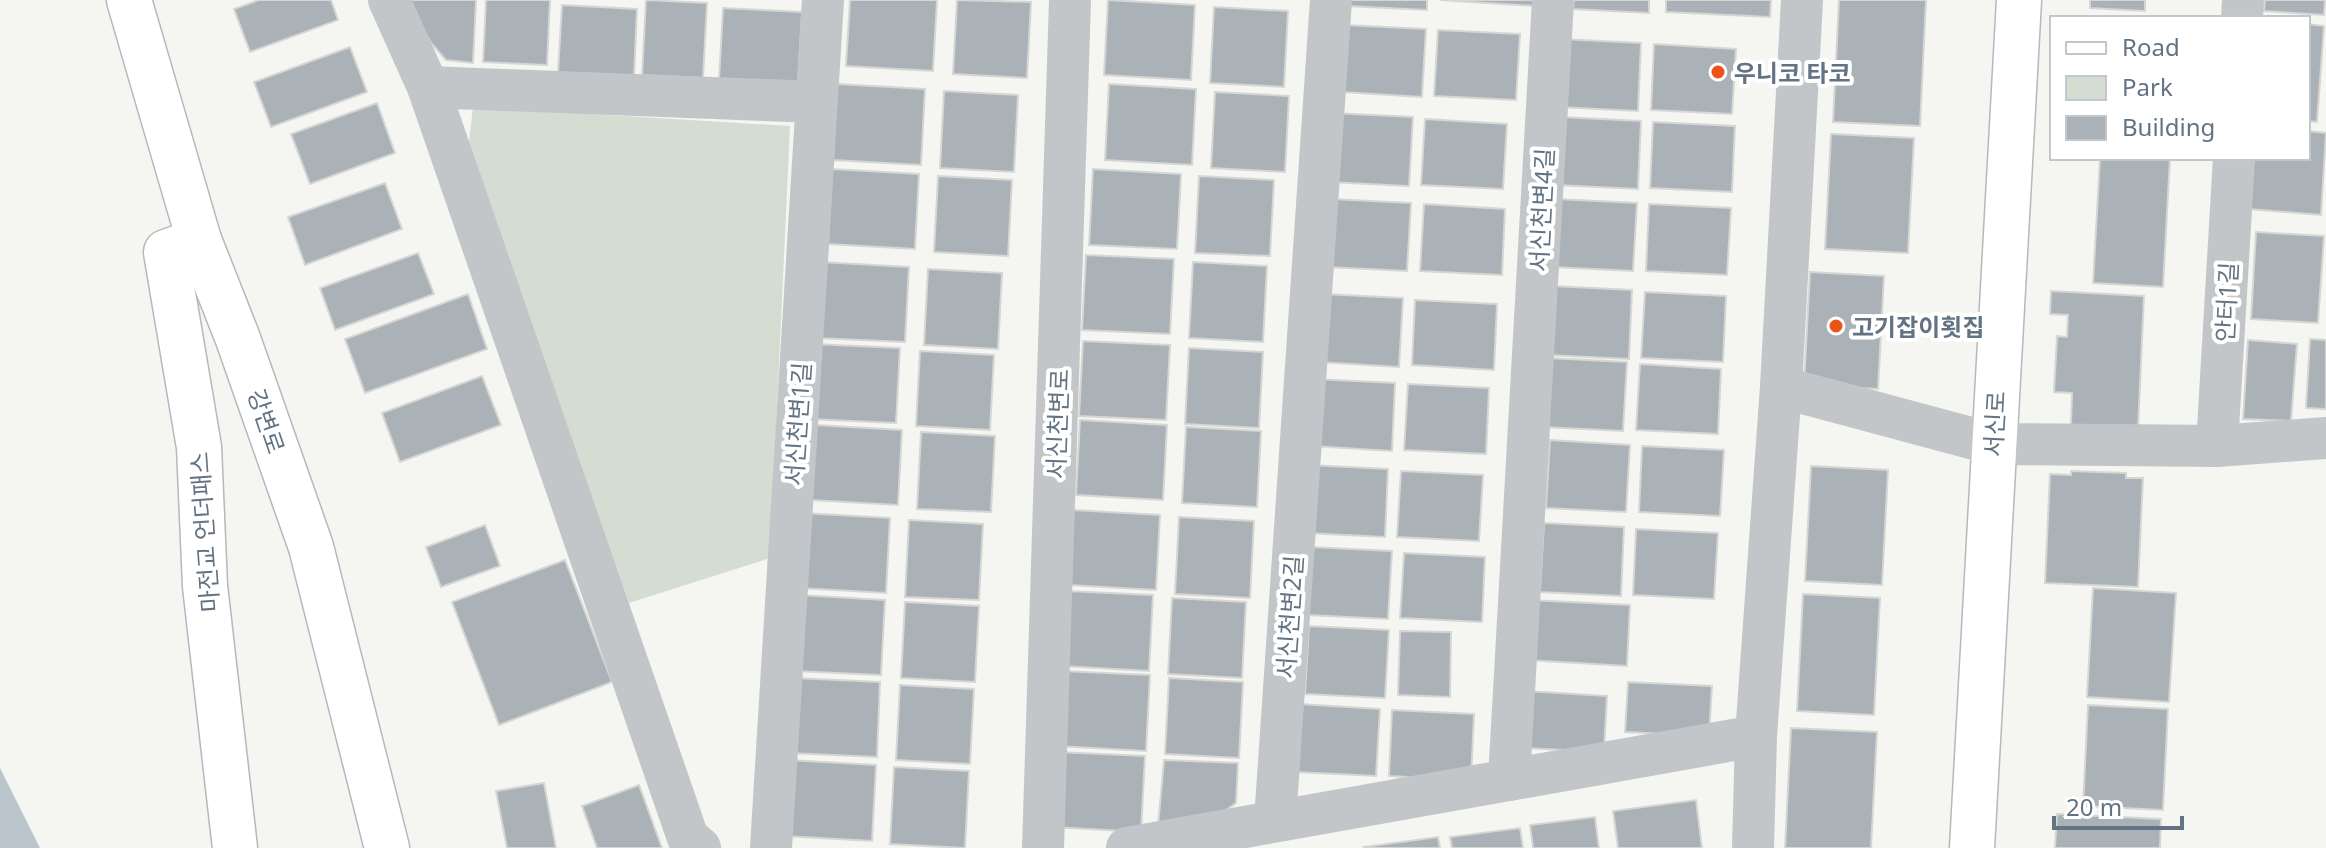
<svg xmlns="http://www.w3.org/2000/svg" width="2326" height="848" font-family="'Noto Sans','Noto Sans KR',sans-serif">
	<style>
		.green { fill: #d5dcd2 }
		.water { fill: #bbc6cc }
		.building { fill: #aab1b7; stroke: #d6d6d4; stroke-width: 2 }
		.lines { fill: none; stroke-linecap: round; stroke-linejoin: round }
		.secondary-casing { stroke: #b4b9be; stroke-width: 47 }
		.street { stroke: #c2c6c9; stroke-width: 42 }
		.secondary { stroke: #fff; stroke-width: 44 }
		.poi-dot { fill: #eb531b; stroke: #fff; stroke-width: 3 }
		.labels { text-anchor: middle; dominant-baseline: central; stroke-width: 8; stroke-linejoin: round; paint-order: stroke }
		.poi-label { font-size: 24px; font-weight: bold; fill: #627383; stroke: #fff; text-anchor: start }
		.street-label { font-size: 24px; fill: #627383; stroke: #fff }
	</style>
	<rect width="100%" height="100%" fill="#f5f5f1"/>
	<path class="green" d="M473,107L790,126L770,558L629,603L468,151Z"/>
	<path class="water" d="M0,768L40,848H0Z"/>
	<g class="building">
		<path d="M259,0H331L338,20L250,52L234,9Z"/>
		<path d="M406,0H476L473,63L446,60L431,43Z"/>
		<path d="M486,0H550L547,65L483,62Z"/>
		<path d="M646,0L707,3L703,78L642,75Z"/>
		<path d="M850,0H937L933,71L846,66Z"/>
		<path d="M957,0L1031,2L1027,78L953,74Z"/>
		<path d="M1108,0L1195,5L1191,80L1104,75Z"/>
		<path d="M1347,0H1427V10L1346,6Z"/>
		<path d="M1440,0H1534V6Z"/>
		<path d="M1574,0H1649V13L1573,9Z"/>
		<path d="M1666,0H1771L1770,17L1666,12Z"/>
		<path d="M1839,0H1926L1920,126L1833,122Z"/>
		<path d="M2090,0H2145V11L2090,8Z"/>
		<path d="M2265,0H2325L2324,15L2264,11Z"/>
		<path d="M562,5L637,9L634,77L558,73Z"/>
		<path d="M1214,7L1288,11L1284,87L1210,83Z"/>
		<path d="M723,8L802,12L798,84L719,80Z"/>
		<path d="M2308,24L2324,26L2317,122L2308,121Z"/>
		<path d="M1345,25L1426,29L1422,97L1342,92Z"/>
		<path d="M1438,30L1520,34L1516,100L1434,96Z"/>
		<path d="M1561,39L1641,43L1638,111L1558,107Z"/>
		<path d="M1654,44L1736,49L1732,114L1651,110Z"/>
		<path d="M350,47L367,92L271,127L254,82Z"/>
		<path d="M837,84L925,89L921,165L833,160Z"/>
		<path d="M1109,84L1196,89L1192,165L1105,160Z"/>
		<path d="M944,91L1018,95L1014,172L940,168Z"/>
		<path d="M1215,92L1289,96L1285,172L1211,168Z"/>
		<path d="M377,103L395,153L310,184L291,134Z"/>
		<path d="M1332,113L1413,117L1409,186L1328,182Z"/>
		<path d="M1561,117L1641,121L1638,189L1557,185Z"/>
		<path d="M1425,119L1507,124L1503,189L1421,185Z"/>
		<path d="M1653,122L1735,126L1732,192L1650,188Z"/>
		<path d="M2308,131L2326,133L2321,215L2249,209L2252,158H2308Z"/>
		<path d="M1831,134L1914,138L1908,253L1825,249Z"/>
		<path d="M2100,158H2170L2163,287L2093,283Z"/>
		<path d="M832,169L919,174L915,249L828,244Z"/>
		<path d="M1093,169L1181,174L1177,249L1089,245Z"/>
		<path d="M938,176L1012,180L1008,256L934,252Z"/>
		<path d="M1199,176L1274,180L1270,256L1195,253Z"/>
		<path d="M385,183L402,229L305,265L288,217Z"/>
		<path d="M1331,199L1411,203L1407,271L1327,267Z"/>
		<path d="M1557,199L1637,203L1633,271L1553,267Z"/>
		<path d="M1424,204L1505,209L1502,275L1420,271Z"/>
		<path d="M1649,204L1731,208L1727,275L1646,271Z"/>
		<path d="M2256,232L2324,236L2318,323L2251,319Z"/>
		<path d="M418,253L434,294L335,330L320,288Z"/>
		<path d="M1086,255L1174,259L1170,334L1082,330Z"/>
		<path d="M821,262L909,267L905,342L817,338Z"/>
		<path d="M1193,262L1267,266L1263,342L1189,338Z"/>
		<path d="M928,269L1002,273L998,349L924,345Z"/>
		<path d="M1810,272L1884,276L1878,389L1804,385Z"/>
		<path d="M1552,286L1632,290L1629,359L1548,355Z"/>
		<path d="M2051,291L2144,296L2138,429L2071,425L2072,393L2054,392L2057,336L2067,337L2068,315L2050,314Z"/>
		<path d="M1645,292L1726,296L1723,362L1641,358Z"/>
		<path d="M468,294L487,349L365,393L345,339Z"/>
		<path d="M1323,294L1403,298L1399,367L1319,362Z"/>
		<path d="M1415,300L1497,304L1494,370L1412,365Z"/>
		<path d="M2310,339L2326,340V409L2306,408Z"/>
		<path d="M2248,340L2297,344L2291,421L2243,419Z"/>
		<path d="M1083,341L1170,345L1166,420L1079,416Z"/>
		<path d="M813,344L900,348L896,423L809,419Z"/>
		<path d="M1189,348L1263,352L1259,428L1185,424Z"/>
		<path d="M920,351L994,355L990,430L916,426Z"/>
		<path d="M1547,358L1627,362L1623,431L1543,427Z"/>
		<path d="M1640,364L1721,369L1718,434L1636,430Z"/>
		<path d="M482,376L501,425L400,462L382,413Z"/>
		<path d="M1315,379L1395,383L1392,451L1312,446Z"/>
		<path d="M1408,384L1489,388L1486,454L1404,450Z"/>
		<path d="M1080,420L1167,425L1163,500L1076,495Z"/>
		<path d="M815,425L902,430L898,505L811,500Z"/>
		<path d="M1186,427L1261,431L1257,507L1182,503Z"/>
		<path d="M921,432L995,436L991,512L917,509Z"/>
		<path d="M1550,440L1630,445L1626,512L1546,508Z"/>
		<path d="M1642,446L1724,450L1720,516L1639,512Z"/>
		<path d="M1308,465L1388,469L1385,537L1305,533Z"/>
		<path d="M1811,466L1888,470L1882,585L1805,581Z"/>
		<path d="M1401,471L1483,475L1479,541L1397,537Z"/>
		<path d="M2071,471L2126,473V478H2143L2138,587L2045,583L2050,474L2071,475Z"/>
		<path d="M1073,510L1160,515L1156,590L1069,585Z"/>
		<path d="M803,513L890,518L886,593L799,588Z"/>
		<path d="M1179,517L1254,521L1250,598L1175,594Z"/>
		<path d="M909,520L983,524L979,600L905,597Z"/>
		<path d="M1544,523L1624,527L1621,596L1540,592Z"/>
		<path d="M485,525L500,566L441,587L426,547Z"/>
		<path d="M1636,529L1718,533L1714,599L1633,595Z"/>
		<path d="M1311,547L1392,551L1388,619L1307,615Z"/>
		<path d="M1404,553L1485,557L1482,622L1400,618Z"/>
		<path d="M565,560L612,682L499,725L452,602Z"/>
		<path d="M2093,588L2176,593L2169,702L2087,697Z"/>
		<path d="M1066,591L1153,595L1149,671L1062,666Z"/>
		<path d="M1803,594L1880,598L1874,715L1797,711Z"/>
		<path d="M799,595L885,600L881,675L795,671Z"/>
		<path d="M1172,598L1246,602L1242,678L1168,674Z"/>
		<path d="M1530,600L1630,605L1627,666L1527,660Z"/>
		<path d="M905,602L979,606L975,682L901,678Z"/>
		<path d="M1309,626L1389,630L1385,698L1305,694Z"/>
		<path d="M1400,631L1451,632L1450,697L1398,695Z"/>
		<path d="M1062,671L1150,675L1146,751L1058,746Z"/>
		<path d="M794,678L880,682L877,757L790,753Z"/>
		<path d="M1169,678L1243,682L1239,758L1165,754Z"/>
		<path d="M1628,682L1712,686L1709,736L1625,732Z"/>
		<path d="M900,685L974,689L970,764L896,760Z"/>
		<path d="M1526,691L1607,696L1604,752L1523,748Z"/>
		<path d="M1300,704L1380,709L1376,776L1296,772Z"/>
		<path d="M2088,705L2168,709L2163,810L2083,806Z"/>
		<path d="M1392,710L1474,714L1471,780L1389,776Z"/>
		<path d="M1791,728L1877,732L1871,848H1785Z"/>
		<path d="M1057,752L1145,756L1141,832L1053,827Z"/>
		<path d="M788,760L876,765L872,841L784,836Z"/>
		<path d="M1164,760L1238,763L1236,803L1205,825L1158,826Z"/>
		<path d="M894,767L969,771L965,848L890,844Z"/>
		<path d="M544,783L556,848H507L496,791Z"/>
		<path d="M639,785L662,848H597L582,806Z"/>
		<path d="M1696,800L1702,848H1618L1613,811Z"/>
		<path d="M2057,814L2161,819L2160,848H2055Z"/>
		<path d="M1595,817L1599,848H1533L1530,825Z"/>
		<path d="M1520,828L1523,848H1452L1450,837Z"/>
		<path d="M1438,837L1440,848H1365L1364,847Z"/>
	</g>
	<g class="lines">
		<g class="secondary-casing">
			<g id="secondary">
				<path d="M129,0L199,240L238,339L311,547L387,848"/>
				<path d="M199,240L166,252L199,447L205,586L235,848"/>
				<path d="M1972,848L2019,0"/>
			</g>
		</g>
		<g class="street">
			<path d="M389,0L428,87L688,838L700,848"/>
			<path d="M2242,18L2243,0"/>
			<path d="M428,87L817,102"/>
			<path d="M1781,387L1993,444L2217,446L2326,438"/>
			<path d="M2217,446L2234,158"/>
			<path d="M1509,780L1553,0"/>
			<path d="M1275,821L1331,0"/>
			<path d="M771,848L823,0"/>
			<path d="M1043,848L1070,0"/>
			<path d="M1127,848L1756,736L1781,387L1802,0"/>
			<path d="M1753,848L1756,736"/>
		</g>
		<use href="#secondary" class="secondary"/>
	</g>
	<g class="poi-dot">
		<circle cx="1718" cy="72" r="8"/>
		<circle cx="1836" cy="326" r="8"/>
	</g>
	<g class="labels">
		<g class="poi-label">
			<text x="1734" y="72">우니코 타코</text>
			<text x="1852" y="326">고기잡이횟집</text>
		</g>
		<g class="street-label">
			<text transform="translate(1541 210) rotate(-87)">서신천변4길</text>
			<text transform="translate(2226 302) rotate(-87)">안터1길</text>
			<text transform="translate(267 421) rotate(71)">강변로</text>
			<text transform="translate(797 424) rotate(-86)">서신천변1길</text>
			<text transform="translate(1057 424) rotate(-88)">서신천변로</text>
			<text transform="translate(1994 424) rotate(-87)">서신로</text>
			<text transform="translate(204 532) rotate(-94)">마전교 언더패스</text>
			<text transform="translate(1289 617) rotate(-86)">서신천변2길</text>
		</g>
	</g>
	<rect x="2050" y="16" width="260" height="144" fill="#ffffff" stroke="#c0c7cd" stroke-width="2"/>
	<rect x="2066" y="42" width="40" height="12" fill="#ffffff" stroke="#c0c7cd" stroke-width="2"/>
	<text x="2122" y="56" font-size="24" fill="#627383">Road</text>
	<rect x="2066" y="76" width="40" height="24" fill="#d5dcd2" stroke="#c0c7cd" stroke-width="2"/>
	<text x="2122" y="96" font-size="24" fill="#627383">Park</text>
	<rect x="2066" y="116" width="40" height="24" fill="#aab1b7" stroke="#c0c7cd" stroke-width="2"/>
	<text x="2122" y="136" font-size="24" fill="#627383">Building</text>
	<path d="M2054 816v12h128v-12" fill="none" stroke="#627383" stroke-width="4"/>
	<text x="2066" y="816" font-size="24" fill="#627383" stroke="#ffffff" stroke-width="6" paint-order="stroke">20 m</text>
</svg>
